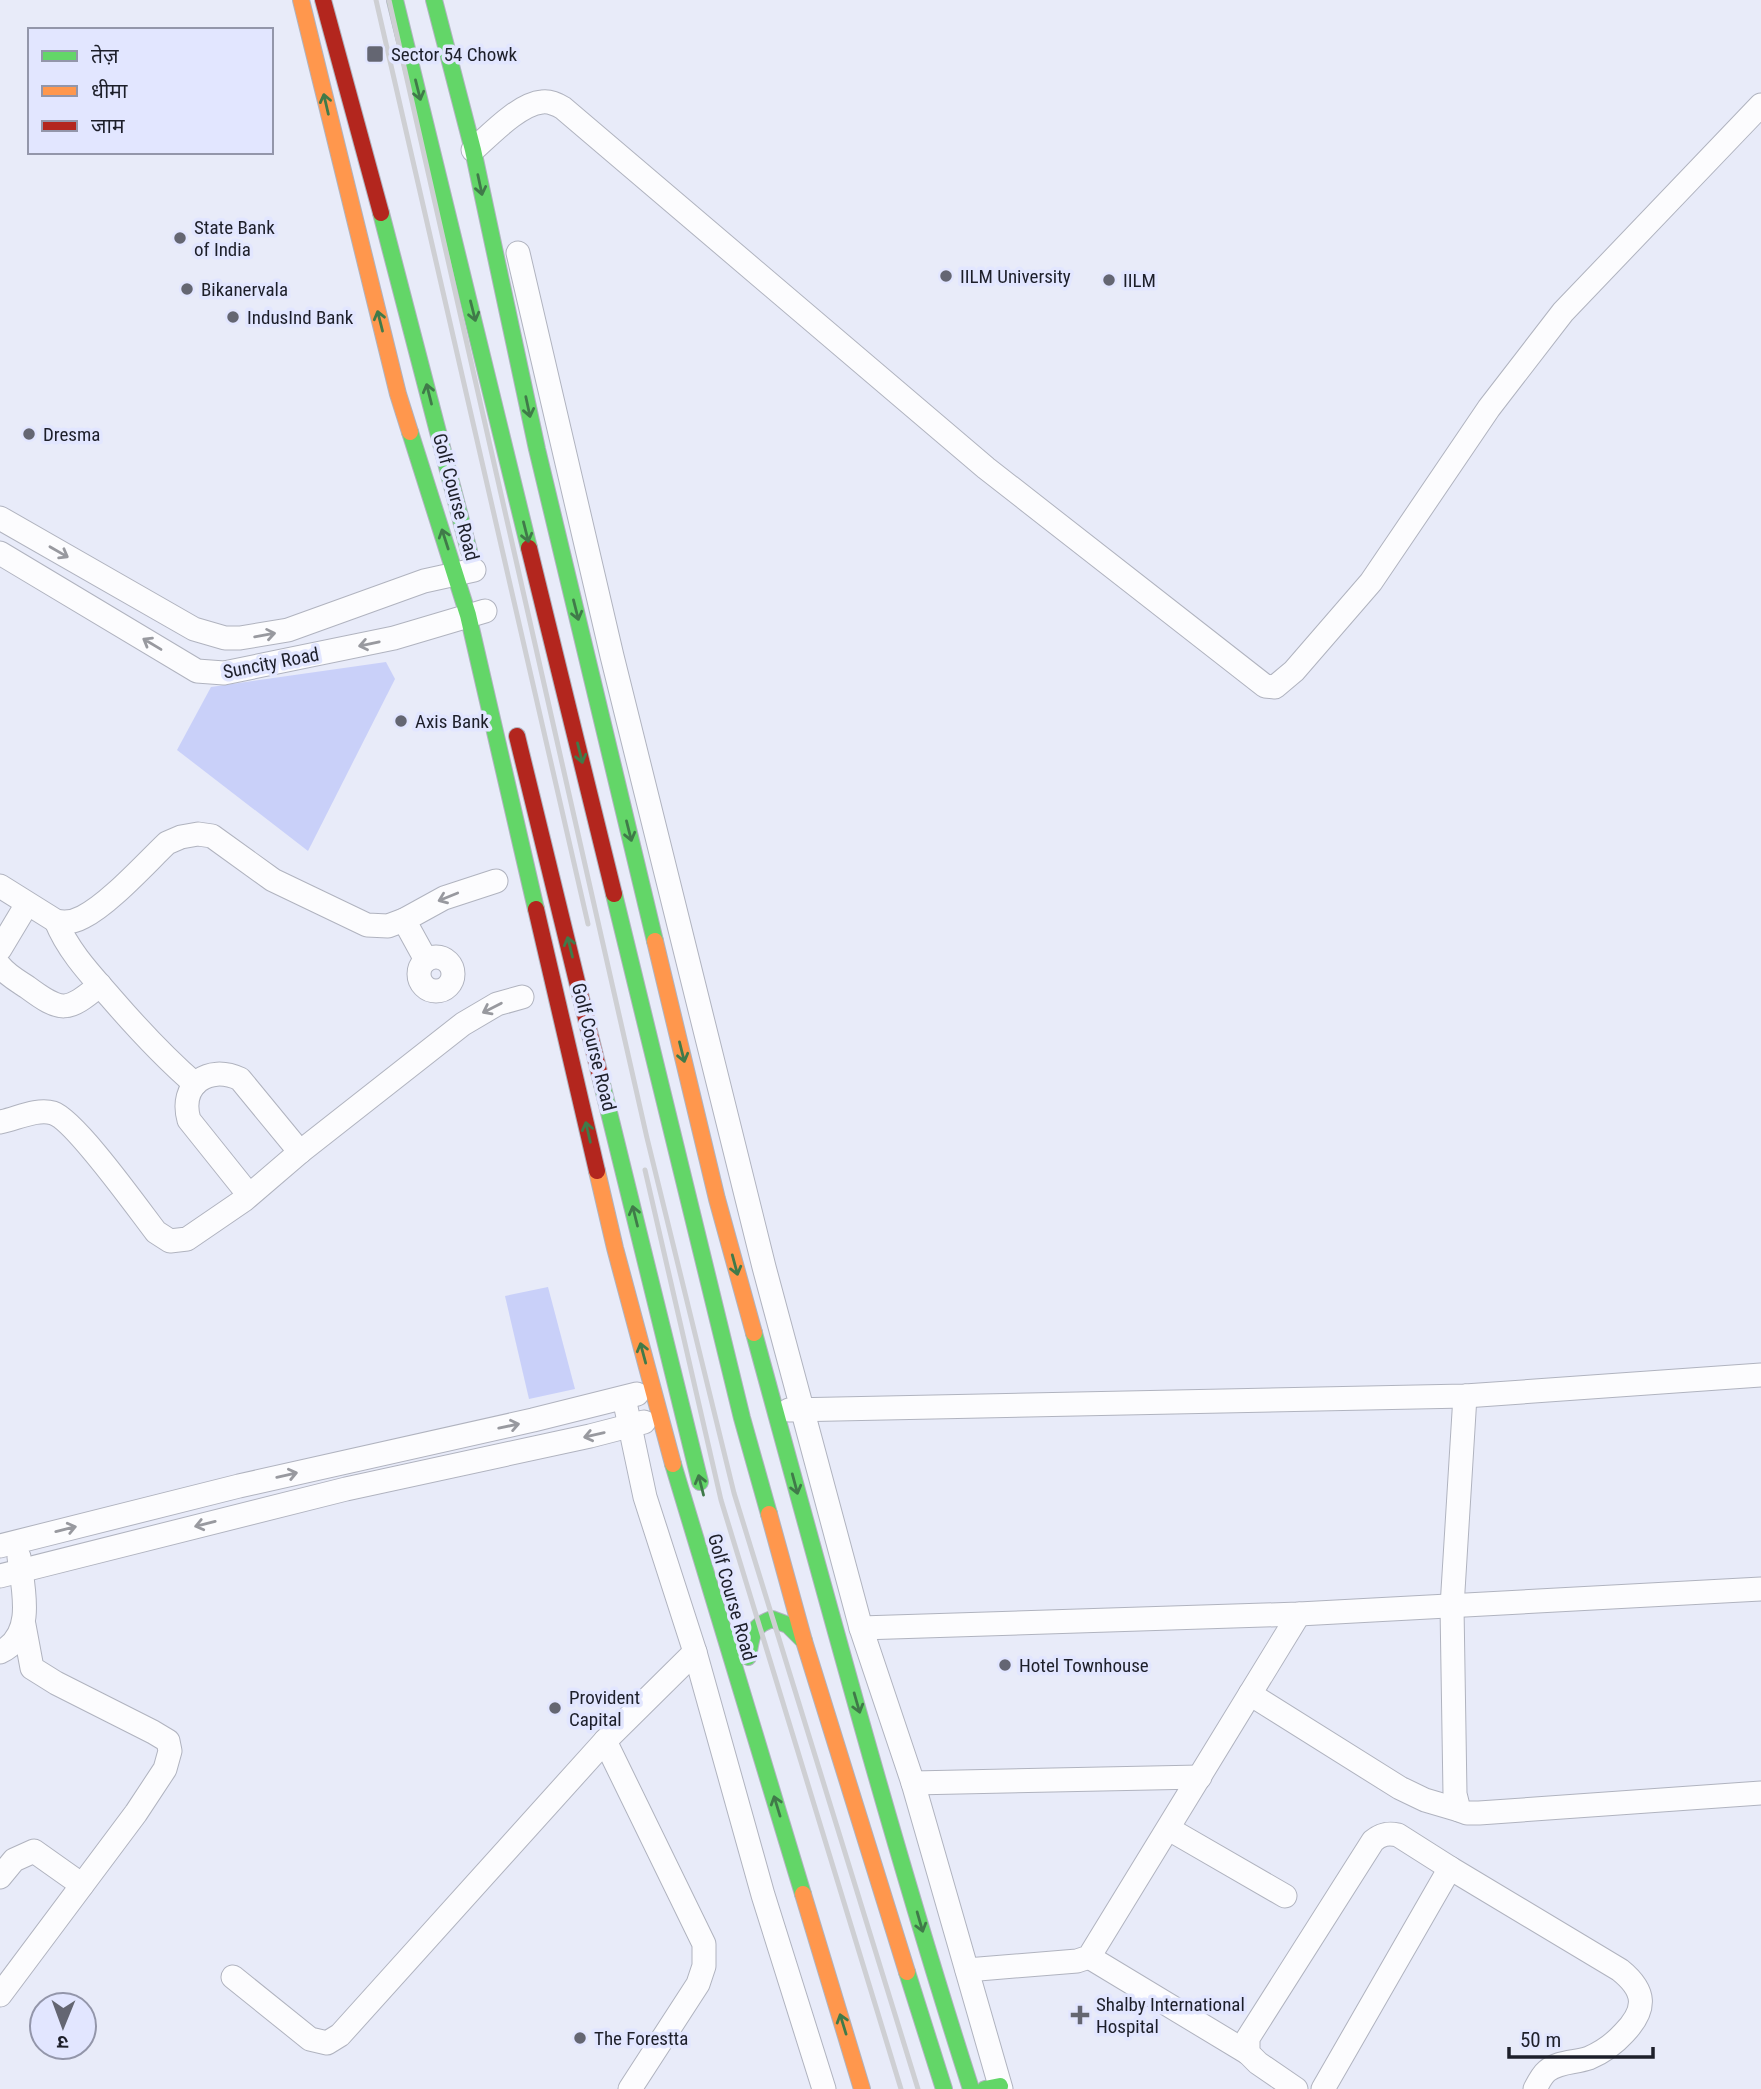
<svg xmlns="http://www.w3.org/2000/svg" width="1761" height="2089" font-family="'Roboto Condensed','Noto Sans Devanagari',sans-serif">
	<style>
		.green { fill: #c9d0f9 }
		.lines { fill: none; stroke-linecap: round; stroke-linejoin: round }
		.street-casing { stroke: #b0b3bf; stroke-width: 25 }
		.fast-casing { stroke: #b0b3bf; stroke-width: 18 }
		.slow-casing { stroke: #b0b3bf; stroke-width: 18 }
		.jam-casing { stroke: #b0b3bf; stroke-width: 18 }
		.street { stroke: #fcfcfe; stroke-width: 23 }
		.fast { stroke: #63d668; stroke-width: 16 }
		.slow { stroke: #ff974d; stroke-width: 16 }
		.jam { stroke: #b3261e; stroke-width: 16 }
		.rail { stroke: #cecfd3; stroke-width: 5 }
		.oneway { stroke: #407a49 }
		.oneway2 { stroke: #98999f }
		.poi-dot { fill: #646672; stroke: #e2e6ff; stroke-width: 2.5 }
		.labels { text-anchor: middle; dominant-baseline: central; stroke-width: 7; stroke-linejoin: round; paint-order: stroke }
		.poi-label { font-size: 19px; fill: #1d1f2a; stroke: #e2e6ff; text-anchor: start }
		.street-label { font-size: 19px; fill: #1d1f2a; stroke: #e2e6ff }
	</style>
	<rect width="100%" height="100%" fill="#e8ebf9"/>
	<g class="green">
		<path d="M386,662L395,679L308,851L177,750L211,687Z"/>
		<path d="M548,1287L575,1389L529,1399L505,1296Z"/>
	</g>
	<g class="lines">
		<g class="street-casing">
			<g id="street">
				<path d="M473,150C490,135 519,104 542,102C550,101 556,104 563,108L986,468L1265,686L1275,687L1294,671L1371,582L1489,408L1563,312L1761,105"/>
				<path d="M518,253L612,656L764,1267L861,1628L913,1783L1001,2089"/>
				<path d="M0,518L194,629L225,638H240L288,630L424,581L474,570"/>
				<path d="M0,553L197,671L224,673L394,638L485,611"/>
				<path d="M0,886L56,921C65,923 74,922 83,917C109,904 145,864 167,843L181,837L198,834L212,836L273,880L367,925L388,926L404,920L444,898L496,881"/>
				<path d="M404,920L426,960"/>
				<path d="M56,921C68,951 91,975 112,999C138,1029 165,1058 195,1084"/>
				<path d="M0,949L27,904"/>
				<circle cx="436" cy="974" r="17"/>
				<path d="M0,966C7,975 18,981 27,987C62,1013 67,1012 100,985"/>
				<path d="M0,1122C16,1119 37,1108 53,1113C75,1120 139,1210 156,1232L170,1241L187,1239L244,1200L300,1152L463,1024L497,1004L522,997"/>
				<path d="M249,1195L189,1120C179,1085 208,1064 240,1079L300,1152"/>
				<path d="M1465,1396L1452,1607L1455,1794L1459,1810L1467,1813H1479L1761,1793"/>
				<path d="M624,1398L645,1497L695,1652L763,1895L824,2089"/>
				<path d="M789,1410L1465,1396L1761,1375"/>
				<path d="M0,1546L239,1486L533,1420L637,1394"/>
				<path d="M0,1576L346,1489L590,1436L644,1422"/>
				<path d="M861,1628L1299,1614L1761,1589"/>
				<path d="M0,1652C36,1636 23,1588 19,1557"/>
				<path d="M1250,1694L1400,1788L1425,1800L1459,1810"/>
				<path d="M605,1741L704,1944V1966L698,1984L630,2089"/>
				<path d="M913,1783L1200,1777"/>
				<path d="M1169,1829L1285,1896"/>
				<path d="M0,1877L14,1860L34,1851L82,1885"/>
				<path d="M1089,1957L1248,2053"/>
				<path d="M967,1970L1077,1961L1089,1957L1299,1614"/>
				<path d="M233,1977L310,2039L327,2043L340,2035L605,1741L695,1652"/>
				<path d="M0,1995L136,1813L165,1769L170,1751L168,1741L153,1732L56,1683L32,1668L24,1625"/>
				<path d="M1296,2089L1258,2063L1248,2053V2038L1373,1841C1381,1834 1388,1833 1398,1835L1450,1868L1620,1970C1646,1991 1647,2009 1624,2033C1614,2044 1603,2052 1589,2058C1575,2063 1559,2061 1547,2071C1542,2075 1538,2083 1535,2089"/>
				<path d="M1323,2089L1450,1868"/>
			</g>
		</g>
		<g class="fast-casing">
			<g id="fast">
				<path d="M395,0L529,548"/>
				<path d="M434,0L473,150L537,449L655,941"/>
				<path d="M381,213L469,551"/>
				<path d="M410,432L468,615L536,909"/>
				<path d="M614,894L742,1418L769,1514"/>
				<path d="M602,1084L700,1482"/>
				<path d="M754,1333C823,1585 891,1840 971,2089"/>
				<path d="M673,1464L803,1894"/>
				<path d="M748,1657C752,1636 750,1627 772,1619L788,1625L804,1641"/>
				<path d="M907,1972L944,2089"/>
				<path d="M985,2089L1000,2086"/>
			</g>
		</g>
		<g class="slow-casing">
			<g id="slow">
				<path d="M301,0L398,394L410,432"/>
				<path d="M655,941L717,1199L754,1333"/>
				<path d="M597,1171L615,1248L673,1464"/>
				<path d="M769,1514L804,1641L907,1972"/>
				<path d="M803,1894L862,2089"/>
			</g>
		</g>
		<g class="jam-casing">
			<g id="jam">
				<path d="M323,0L381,213"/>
				<path d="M529,548L614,894"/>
				<path d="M517,736L602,1084"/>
				<path d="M536,909L597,1171"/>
			</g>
		</g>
		<use href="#street" class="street"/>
		<use href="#fast" class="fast"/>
		<use href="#slow" class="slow"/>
		<use href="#jam" class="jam"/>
		<g class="rail">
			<path d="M376,0L588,924"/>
			<path d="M389,0L647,1138L734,1493L918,2089"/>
			<path d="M645,1170L721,1500L901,2089"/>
		</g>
	</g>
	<defs><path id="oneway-shaft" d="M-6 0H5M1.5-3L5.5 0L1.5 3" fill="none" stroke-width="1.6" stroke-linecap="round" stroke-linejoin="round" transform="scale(1.75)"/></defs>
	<g class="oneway">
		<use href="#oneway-shaft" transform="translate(418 90) rotate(76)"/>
		<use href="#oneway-shaft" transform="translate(326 104) rotate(-103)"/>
		<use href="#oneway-shaft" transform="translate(480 185) rotate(78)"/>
		<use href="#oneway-shaft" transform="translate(473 311) rotate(76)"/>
		<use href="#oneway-shaft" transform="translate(380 321) rotate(-104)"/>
		<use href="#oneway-shaft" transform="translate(429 394) rotate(-104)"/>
		<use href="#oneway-shaft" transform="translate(528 407) rotate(78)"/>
		<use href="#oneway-shaft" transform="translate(526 532) rotate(76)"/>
		<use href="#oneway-shaft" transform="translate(445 539) rotate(-108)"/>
		<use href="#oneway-shaft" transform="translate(576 610) rotate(76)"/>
		<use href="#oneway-shaft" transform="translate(580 753) rotate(76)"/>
		<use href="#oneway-shaft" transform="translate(629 831) rotate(76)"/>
		<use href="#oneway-shaft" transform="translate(570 947) rotate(-104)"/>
		<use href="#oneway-shaft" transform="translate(682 1052) rotate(76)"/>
		<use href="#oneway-shaft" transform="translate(588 1132) rotate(-103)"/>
		<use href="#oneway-shaft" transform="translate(635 1216) rotate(-104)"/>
		<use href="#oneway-shaft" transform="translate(735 1265) rotate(75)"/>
		<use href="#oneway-shaft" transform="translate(643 1353) rotate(-105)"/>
		<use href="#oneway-shaft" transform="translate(795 1484) rotate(75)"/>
		<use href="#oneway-shaft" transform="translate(701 1485) rotate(-104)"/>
		<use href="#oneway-shaft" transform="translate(857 1703) rotate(74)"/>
		<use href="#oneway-shaft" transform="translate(777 1806) rotate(-107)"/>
		<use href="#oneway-shaft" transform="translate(920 1922) rotate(74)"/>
		<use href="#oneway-shaft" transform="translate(843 2024) rotate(-107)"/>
	</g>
	<g class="oneway2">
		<use href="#oneway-shaft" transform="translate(59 552) rotate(30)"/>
		<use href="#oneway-shaft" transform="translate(265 635) rotate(-10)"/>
		<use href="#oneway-shaft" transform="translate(152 644) rotate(-149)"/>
		<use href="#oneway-shaft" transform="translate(369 644) rotate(168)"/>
		<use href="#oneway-shaft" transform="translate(448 897) rotate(158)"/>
		<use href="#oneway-shaft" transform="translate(492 1008) rotate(153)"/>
		<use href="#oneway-shaft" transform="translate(509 1426) rotate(-12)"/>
		<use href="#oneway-shaft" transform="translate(594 1435) rotate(167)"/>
		<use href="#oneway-shaft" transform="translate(287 1475) rotate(-13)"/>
		<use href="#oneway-shaft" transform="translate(205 1524) rotate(166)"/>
		<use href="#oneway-shaft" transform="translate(66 1529) rotate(-14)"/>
	</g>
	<g class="poi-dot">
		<rect x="366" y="45" width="18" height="18" rx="3.5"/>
		<circle cx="180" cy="238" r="7"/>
		<circle cx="946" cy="276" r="7"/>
		<circle cx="1109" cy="280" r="7"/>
		<circle cx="187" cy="289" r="7"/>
		<circle cx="233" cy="317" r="7"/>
		<circle cx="29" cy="434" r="7"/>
		<circle cx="401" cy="721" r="7"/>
		<circle cx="1005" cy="1665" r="7"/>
		<circle cx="555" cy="1708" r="7"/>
		<path d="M1076.5 2004.5h7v7h7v7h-7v7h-7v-7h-7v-7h7z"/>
		<circle cx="580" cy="2038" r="7"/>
	</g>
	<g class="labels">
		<g class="poi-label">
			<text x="391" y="54">Sector 54 Chowk</text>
			<text x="194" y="227">State Bank<tspan x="194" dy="22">of India</tspan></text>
			<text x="960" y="276">IILM University</text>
			<text x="1123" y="280">IILM</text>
			<text x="201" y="289">Bikanervala</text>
			<text x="247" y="317">IndusInd Bank</text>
			<text x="43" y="434">Dresma</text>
			<text x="415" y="721">Axis Bank</text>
			<text x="1019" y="1665">Hotel Townhouse</text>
			<text x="569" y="1697">Provident<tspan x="569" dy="22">Capital</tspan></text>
			<text x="1096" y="2004">Shalby International<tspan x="1096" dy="22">Hospital</tspan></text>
			<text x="594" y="2038">The Forestta</text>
		</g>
		<g class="street-label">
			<text transform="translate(456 497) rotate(75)">Golf Course Road</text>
			<text transform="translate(271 663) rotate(-11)">Suncity Road</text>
			<text transform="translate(594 1047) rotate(76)">Golf Course Road</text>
			<text transform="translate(732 1597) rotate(74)">Golf Course Road</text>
		</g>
	</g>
	<rect x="28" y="28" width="245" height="126" fill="#e2e6ff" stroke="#9396aa" stroke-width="2"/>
	<rect x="42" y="51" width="35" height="10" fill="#63d668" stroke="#9396aa" stroke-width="2"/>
	<text x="91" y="63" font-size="21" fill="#1d1f2a">तेज़</text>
	<rect x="42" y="86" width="35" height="10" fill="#ff974d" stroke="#9396aa" stroke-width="2"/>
	<text x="91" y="98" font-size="21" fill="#1d1f2a">धीमा</text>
	<rect x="42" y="121" width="35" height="10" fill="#b3261e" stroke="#9396aa" stroke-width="2"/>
	<text x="91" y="133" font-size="21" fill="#1d1f2a">जाम</text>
	<g transform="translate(63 2026) rotate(181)"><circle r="33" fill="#e2e6ff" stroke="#9396aa" stroke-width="2"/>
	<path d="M0-5L12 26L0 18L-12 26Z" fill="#646672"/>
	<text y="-10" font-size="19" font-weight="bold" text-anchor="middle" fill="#1d1f2a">उ</text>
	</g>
	<path d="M1509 2047v10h144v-10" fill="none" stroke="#1d1f2a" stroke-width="3.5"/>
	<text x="1520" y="2047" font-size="21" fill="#1d1f2a" stroke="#e2e6ff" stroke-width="5" paint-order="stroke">50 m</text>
</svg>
